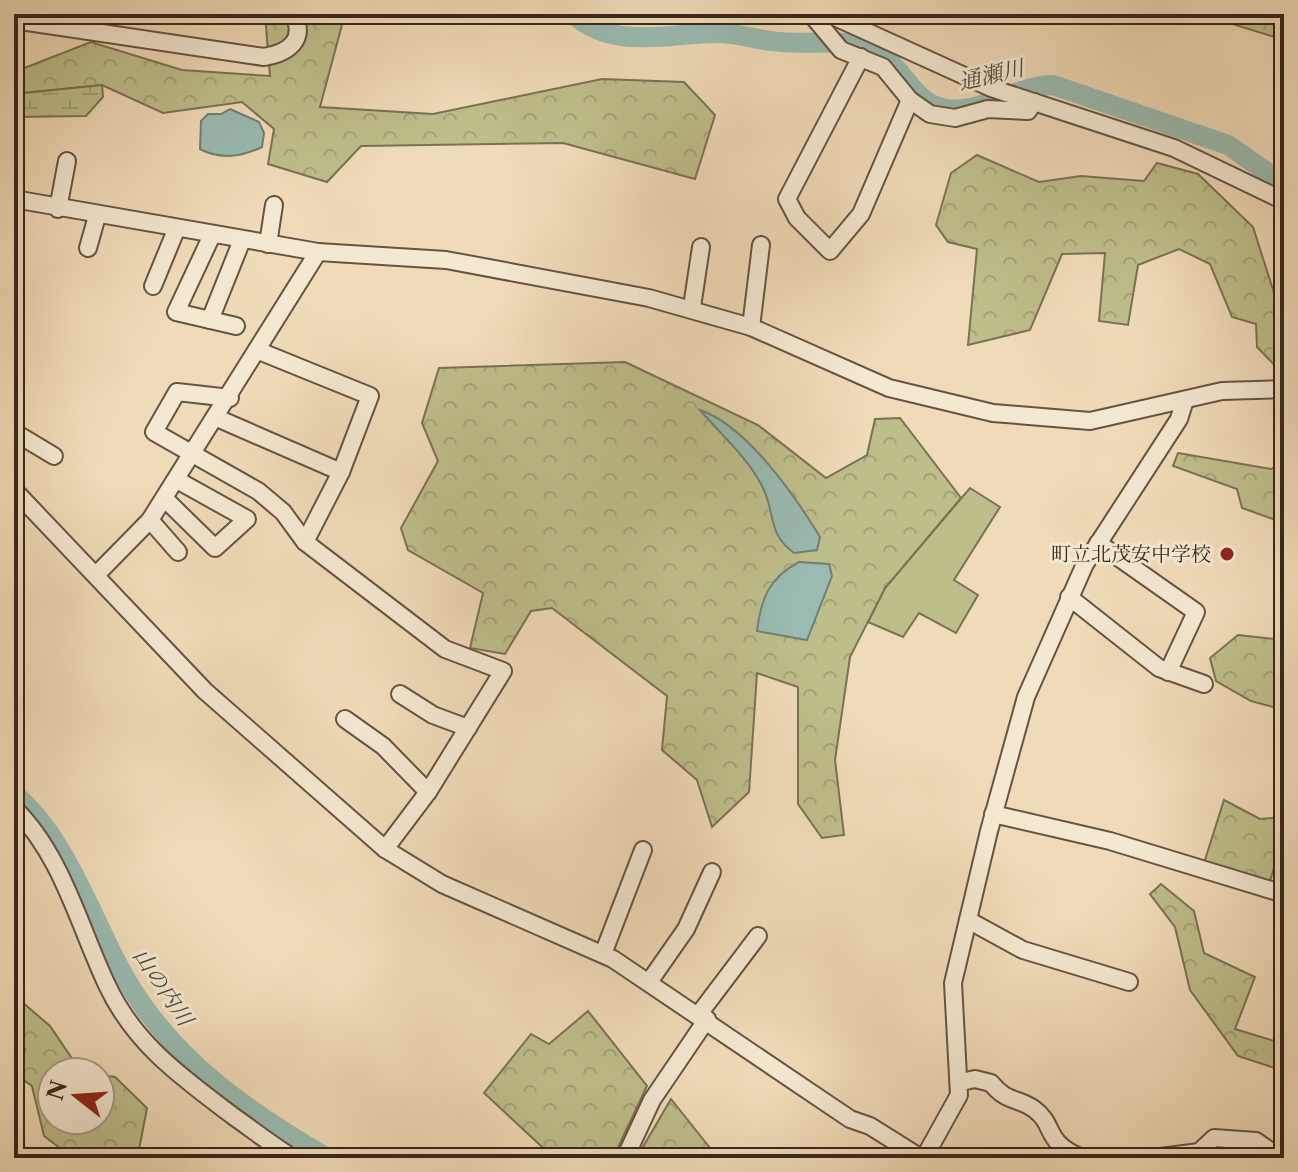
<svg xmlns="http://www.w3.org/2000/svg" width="1298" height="1172" font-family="'Libre Caslon Text','Noto Serif JP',serif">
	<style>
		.grass { fill: #bebe8b; stroke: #7a7254; stroke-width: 2 }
		.forest { fill: url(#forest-crowns); stroke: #7a7254; stroke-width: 2 }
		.wetland { fill: url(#wetland-marsh); stroke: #7a7254; stroke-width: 2 }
		.water { fill: #9abbb1; stroke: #728075; stroke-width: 2 }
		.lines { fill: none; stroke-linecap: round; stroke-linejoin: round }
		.river { stroke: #9abbb1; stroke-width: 20 }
		.minor-casing { stroke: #655443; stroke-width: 20 }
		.minor { stroke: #f5e8d1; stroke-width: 16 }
		.poi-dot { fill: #8f2418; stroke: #f5e8d1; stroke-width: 3 }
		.labels { text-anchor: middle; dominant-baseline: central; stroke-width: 6; stroke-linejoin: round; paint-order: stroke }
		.poi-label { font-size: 20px; fill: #37271c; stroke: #f5e8d1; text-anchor: end }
		.water-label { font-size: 22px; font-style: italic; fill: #504c41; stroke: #f5e8d1 }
	</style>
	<defs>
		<pattern id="forest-crowns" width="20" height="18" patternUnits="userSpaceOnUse" patternTransform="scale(2)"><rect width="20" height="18" fill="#bebe8b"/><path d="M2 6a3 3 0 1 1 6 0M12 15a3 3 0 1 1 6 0" fill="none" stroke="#a4a377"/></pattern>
		<pattern id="wetland-marsh" width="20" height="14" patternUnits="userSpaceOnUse" patternTransform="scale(2)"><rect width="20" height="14" fill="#bebe8b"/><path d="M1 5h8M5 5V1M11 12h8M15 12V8" fill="none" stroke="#a4a377"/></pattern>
	</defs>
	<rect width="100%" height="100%" fill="#f0dbb8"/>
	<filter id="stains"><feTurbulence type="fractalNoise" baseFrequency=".0025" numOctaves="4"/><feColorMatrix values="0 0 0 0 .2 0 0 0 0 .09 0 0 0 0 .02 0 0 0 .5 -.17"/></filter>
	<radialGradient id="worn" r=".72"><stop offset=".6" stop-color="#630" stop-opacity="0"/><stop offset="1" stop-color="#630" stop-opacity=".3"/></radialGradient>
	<path class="grass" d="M970,488L1000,507L954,580L978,595L956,633L919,613L903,637L868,622L885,588Z"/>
	<g class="forest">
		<path d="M265,14H342L343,21L320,107L433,114L602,79L684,82L715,115L695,179L563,143L361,146L327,182L268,164L274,129L242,102L163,113L102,85L14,94V72L91,42L182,70L270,76Z"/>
		<path d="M1198,14H1284V40L1210,17Z"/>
		<path d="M977,155L1039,182L1081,176L1144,181L1157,163L1198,174L1253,227L1276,299H1284V375L1257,347L1256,324L1232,317L1210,264L1179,249L1138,265L1128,325L1099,321L1105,253L1062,254L1030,330L968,345L977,249L948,242L936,225L951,173Z"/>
		<path d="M625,362L758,425L826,478L867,455L875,419L900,418L961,498L885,588L850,657L835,760L844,835L822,838L798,804V687L757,673L749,792L712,827L697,780L662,750L667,696L552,608L531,611L505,654L470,648L483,593L408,550L401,528L438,461L422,423L439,368Z"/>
		<path d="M1178,453L1271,469L1284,463V523L1242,508L1237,489L1173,466Z"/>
		<path d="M1238,635L1284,640V710L1251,701L1216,681L1210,658Z"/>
		<path d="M1224,800L1260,819L1284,817V836L1269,884L1204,863Z"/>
		<path d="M1161,884L1194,911L1204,953L1255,977L1235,1029L1284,1044V1071L1238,1056L1190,990L1175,927L1150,894Z"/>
		<path d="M14,995L50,1026L81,1072H52V1120H100V1075L115,1077L147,1108L139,1150L131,1158H73L44,1136L32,1086L18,1076L25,1049L14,1039Z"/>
		<path d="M588,1011L647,1086L613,1158H554L484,1093L531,1034L549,1044Z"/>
		<path d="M671,1099L718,1158H677L673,1150L640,1152Z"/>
	</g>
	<path class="wetland" d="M102,85L103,97L86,116L14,117V94Z"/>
	<g class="water">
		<path d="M230,109L259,122L264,133L262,147C241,157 220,160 200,149L201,121L208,114H221Z"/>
		<path d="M700,410C747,426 795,496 820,537L817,550L794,553C767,533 776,515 763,488C748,457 721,435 700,410Z"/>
		<path d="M799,562L829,564L832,576L807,640L757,631C761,598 769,578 799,562Z"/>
	</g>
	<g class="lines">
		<g class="river">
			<path d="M573,14C614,51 668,33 718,33C737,33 753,39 772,41C796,45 821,41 845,43C903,47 903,99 942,108C978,117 1016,85 1053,85L1228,145L1284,184"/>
			<path d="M14,794C67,837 93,923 127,981C174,1061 248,1112 327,1158"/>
		</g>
		<g class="minor-casing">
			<g id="minor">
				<path d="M811,14L841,50L883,67L910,100L930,114L955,118L988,109L1028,111L1034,102"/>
				<path d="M828,14L991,88L1174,148L1284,201"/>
				<path d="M14,20L264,57C288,53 307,40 293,14"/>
				<path d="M861,57L787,199L797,218L830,251L861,214L910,100"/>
				<path d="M14,199L318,252L446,260L649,298L751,327L889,388L993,413L1090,421L1222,391L1284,389"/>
				<path d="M58,209L67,161"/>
				<path d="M212,235L176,312L236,326"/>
				<path d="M268,244L274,205"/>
				<path d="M88,248L97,216"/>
				<path d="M153,286L176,230"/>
				<path d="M692,307L701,247"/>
				<path d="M210,320L242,240"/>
				<path d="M751,327L761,245"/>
				<path d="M259,351L370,396L341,472L305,542"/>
				<path d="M230,398L177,392L154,432L258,491L283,512L305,542L445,649L503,671L428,792L385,849"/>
				<path d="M217,418L341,472"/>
				<path d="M14,432L54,456"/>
				<path d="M14,490L205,691L385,849L442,884L613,959L850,1119L870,1126L921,1158"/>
				<path d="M165,499L215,548L247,519L177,480"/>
				<path d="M150,520L178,552"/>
				<path d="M1098,543L1196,612L1168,672"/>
				<path d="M97,574L150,520L318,252"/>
				<path d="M1069,597L1159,668L1204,684"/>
				<path d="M400,694L433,715L468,728"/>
				<path d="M345,719L383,746L428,792"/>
				<path d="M14,808C62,855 79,926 107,985C135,1045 183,1078 233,1116C253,1130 272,1145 293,1158"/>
				<path d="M993,814L1110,841L1284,894"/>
				<path d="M968,920L1023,950L1129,982"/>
				<path d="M603,954L643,850"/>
				<path d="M649,982L686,929L712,872"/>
				<path d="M699,1014L758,936"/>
				<path d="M961,1082L975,1079L991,1083C1007,1103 1017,1097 1034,1109C1056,1125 1043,1142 1082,1158"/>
				<path d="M625,1158L652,1100L707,1019"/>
				<path d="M924,1158L959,1095L953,983L989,831L1026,697L1085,564L1179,419L1185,400"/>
				<path d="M1153,1158L1199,1152L1214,1138L1256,1141L1280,1158"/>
			</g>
		</g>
		<use href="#minor" class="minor"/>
	</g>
	<circle class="poi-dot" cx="1227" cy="554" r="8"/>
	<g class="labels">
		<g class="poi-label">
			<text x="1211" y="554">町立北茂安中学校</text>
		</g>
		<g class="water-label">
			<text transform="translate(991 75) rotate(-13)">通瀬川</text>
			<text transform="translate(163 987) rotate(56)">山の内川</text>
		</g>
	</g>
	<rect width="1298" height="1172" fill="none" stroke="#f0dbb8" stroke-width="48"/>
	<rect x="16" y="16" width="1266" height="1140" fill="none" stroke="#37271c" stroke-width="4"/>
	<rect x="24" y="24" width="1250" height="1124" fill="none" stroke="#37271c" stroke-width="2"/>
	<g transform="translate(76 1096) rotate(287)"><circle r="38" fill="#f5e8d1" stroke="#a99b89" stroke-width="2"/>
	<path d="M0-6L14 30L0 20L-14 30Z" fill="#8f2418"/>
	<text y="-12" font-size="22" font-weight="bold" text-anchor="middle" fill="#37271c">N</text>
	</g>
	<rect width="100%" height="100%" filter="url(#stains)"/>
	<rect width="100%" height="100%" fill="url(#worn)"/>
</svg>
